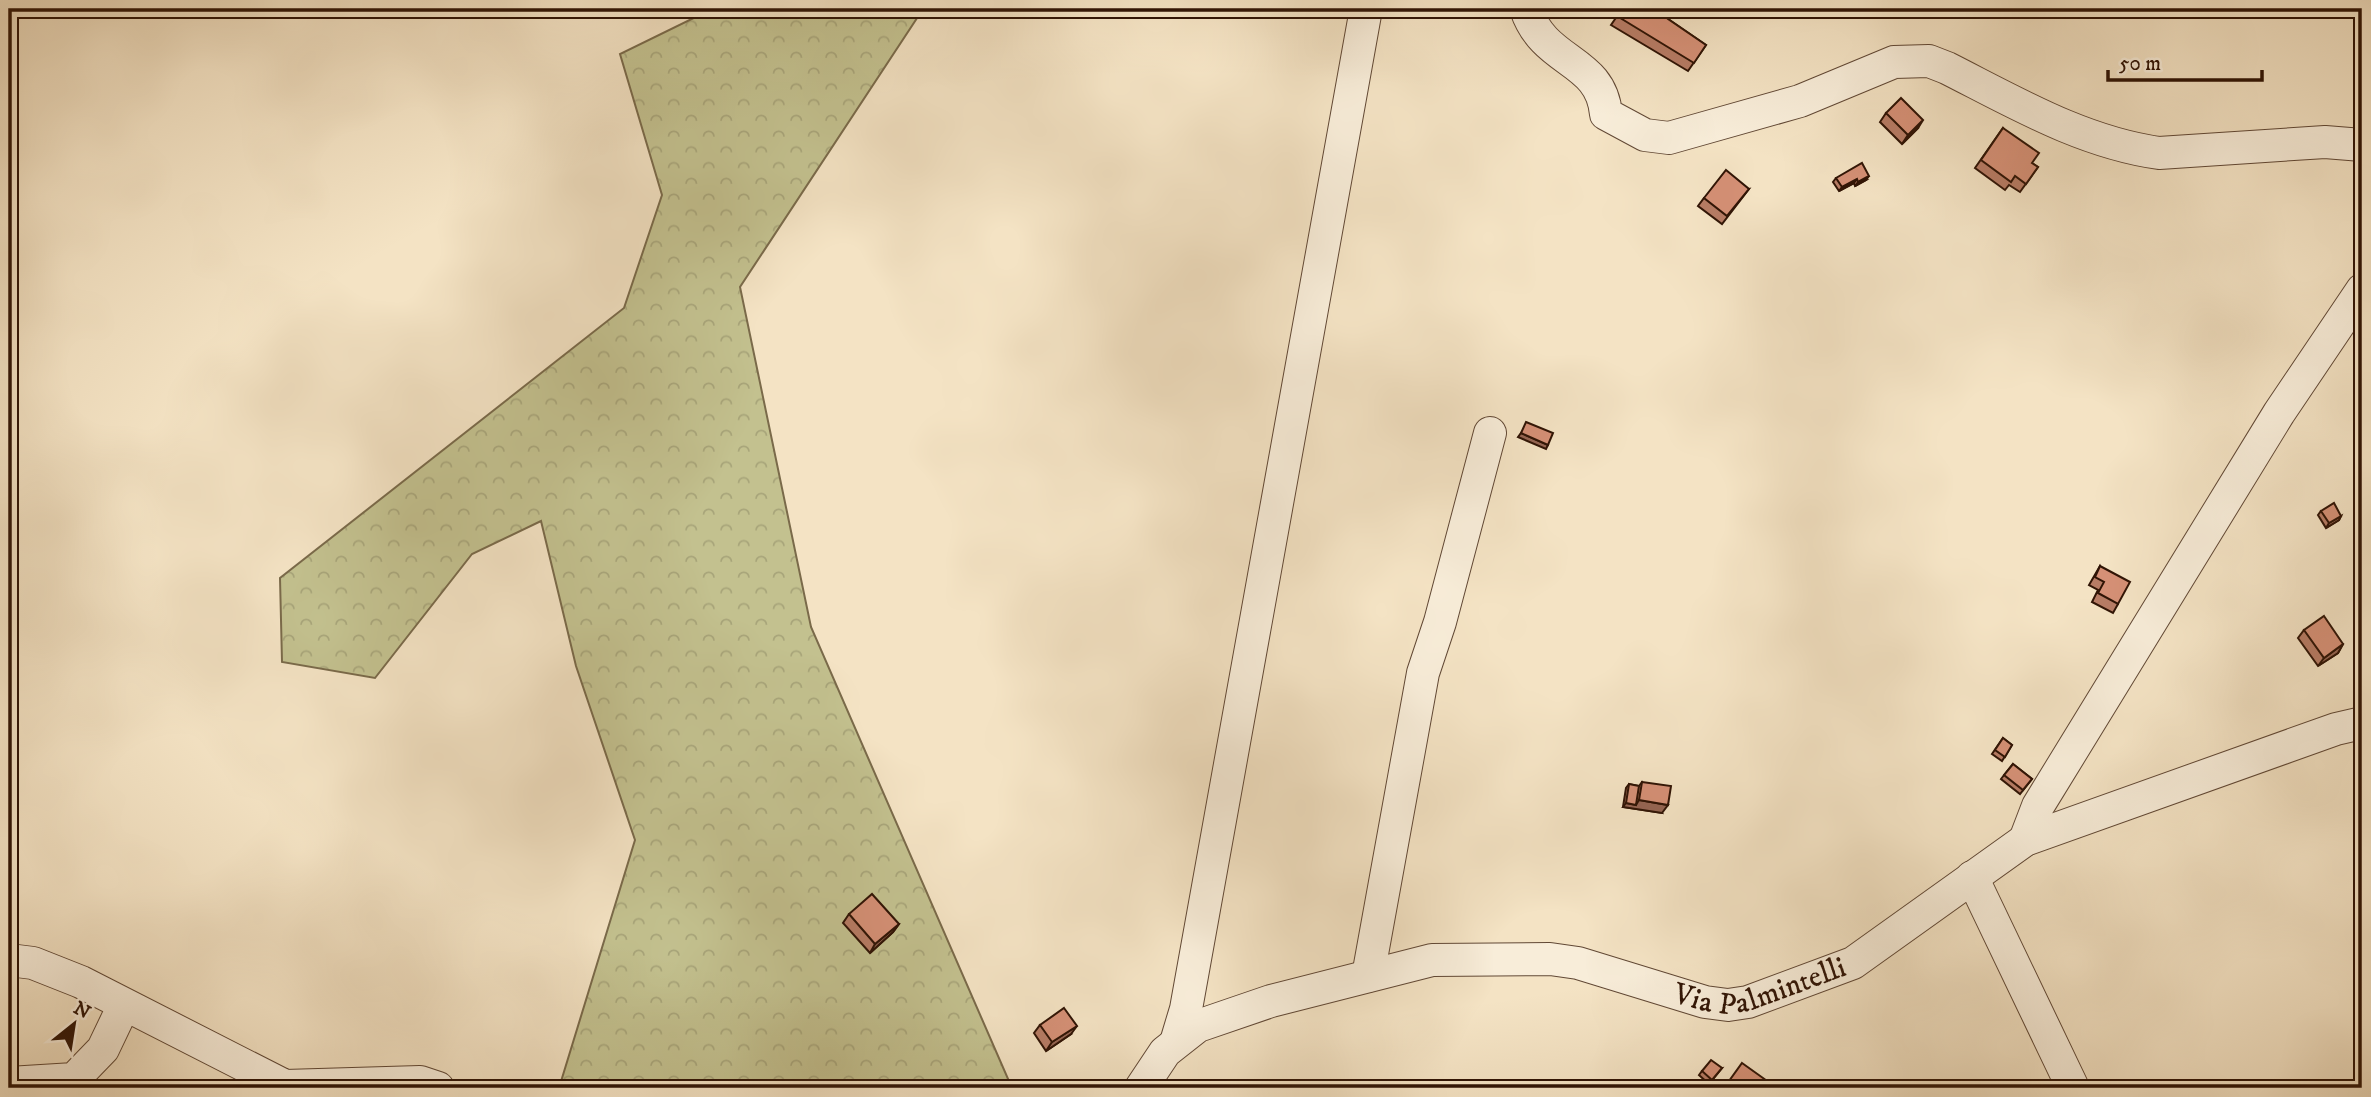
<svg xmlns="http://www.w3.org/2000/svg" width="2371" height="1097" font-family="'IM FELL DW Pica',serif">
	<style>
		.forest { fill: url(#forest-crowns); stroke: #7a6a4a; stroke-width: 2 }
		.lines { fill: none; stroke-linecap: round; stroke-linejoin: round }
		.minor-casing { stroke: #614835; stroke-width: 34 }
		.minor { stroke: #f8edd9; stroke-width: 32 }
		.wall { fill: #b77c65; stroke: #301405; stroke-width: 2 }
		.shaded-wall { fill: #956553; stroke: #301405; stroke-width: 2 }
		.building { fill: #d59076; stroke: #301405; stroke-width: 2 }
		.labels { text-anchor: middle; dominant-baseline: central; stroke-width: 5; stroke-linejoin: round; paint-order: stroke }
		.street-label { font-size: 30px; fill: #301405; stroke: #f8edd9 }
	</style>
	<defs>
		<pattern id="forest-crowns" width="20" height="18" patternUnits="userSpaceOnUse" patternTransform="scale(1.75)"><rect width="20" height="18" fill="#c3c18f"/><path d="M2 6a3 3 0 1 1 6 0M12 15a3 3 0 1 1 6 0" fill="none" stroke="#a8a57a"/></pattern>
	</defs>
	<rect width="100%" height="100%" fill="#f4e3c4"/>
	<filter id="stains"><feTurbulence type="fractalNoise" baseFrequency=".00286" numOctaves="4"/><feColorMatrix values="0 0 0 0 .2 0 0 0 0 .09 0 0 0 0 .02 0 0 0 .5 -.17"/></filter>
	<radialGradient id="worn" r=".72"><stop offset=".6" stop-color="#630" stop-opacity="0"/><stop offset="1" stop-color="#630" stop-opacity=".3"/></radialGradient>
	<path class="forest" d="M712,9H923L740,287L811,627L1012,1088H559L635,840L576,666L541,521L472,554L375,678L282,662L280,578L624,308L662,195L620,54Z"/>
	<g class="lines">
		<g class="minor-casing">
			<g id="minor">
				<path d="M1526,9C1545,65 1601,58 1606,114L1645,135L1669,138L1800,101L1894,62L1929,61L1947,68C2016,103 2082,142 2159,153L2325,142L2362,145"/>
				<path d="M2025,840L2038,806L2279,413L2362,290"/>
				<path d="M1972,877L2073,1088"/>
				<path d="M9,960L33,963L81,982L285,1086L420,1082L438,1088"/>
				<path d="M1368,976L1423,673L1440,622L1490,433"/>
				<path d="M1177,1039L1186,1009L1366,9"/>
				<path d="M9,1083L74,1079L103,1049L124,1005"/>
				<path id="s1" d="M1141,1088L1165,1052L1198,1026L1271,1001L1432,960L1550,959L1578,963L1705,1002L1728,1005L1748,1002L1853,963L2025,840L2336,729L2362,723"/>
			</g>
		</g>
		<use href="#minor" class="minor"/>
	</g>
	<g class="wall">
		<path d="M1622,9L1668,19L1706,45L1688,71L1611,25Z"/>
		<path d="M1886,113L1918,128L1902,144L1880,122Z"/>
		<path d="M2003,128L2032,163L2038,167L2020,192L2009,185L2005,190L1975,168Z"/>
		<path d="M1836,178L1866,180L1855,186L1854,183L1839,191L1833,182Z"/>
		<path d="M1749,189L1722,224L1698,206L1704,198Z"/>
		<path d="M2321,511L2341,516L2339,520L2326,528L2318,515Z"/>
		<path d="M2100,566L2118,604L2113,613L2092,602L2098,590L2089,585Z"/>
		<path d="M2304,630L2343,644L2338,653L2318,666L2298,638Z"/>
		<path d="M2003,738L2012,745L2002,761L1992,754Z"/>
		<path d="M2013,764L2032,779L2020,794L2001,779Z"/>
		<path d="M1642,782L1662,813L1623,807L1626,788L1629,784L1639,786Z"/>
		<path d="M849,914L899,924L893,932L870,953L843,923Z"/>
		<path d="M1040,1025L1071,1034L1046,1051L1034,1033Z"/>
		<path d="M1722,1068L1709,1084L1699,1075L1702,1071Z"/>
	</g>
	<g class="shaded-wall">
		<path d="M1923,120L1918,128L1902,144L1908,135Z"/>
		<path d="M1869,176L1866,180L1855,186L1858,182Z"/>
		<path d="M1857,179L1854,183L1839,191L1842,187Z"/>
		<path d="M1521,433L1548,445L1546,449L1518,437Z"/>
		<path d="M2341,516L2339,520L2326,528L2329,523Z"/>
		<path d="M2343,644L2338,653L2318,666L2324,658Z"/>
		<path d="M1639,800L1668,805L1662,813L1623,807L1626,803L1636,805Z"/>
		<path d="M899,924L893,932L870,953L875,944Z"/>
		<path d="M1077,1026L1071,1034L1046,1051L1052,1042Z"/>
	</g>
	<g class="building">
		<path d="M1622,9H1674L1668,19L1706,45L1694,63L1617,16Z"/>
		<path d="M1901,98L1923,120L1908,135L1886,113Z"/>
		<path d="M2003,128L2039,153L2032,163L2038,167L2026,184L2015,176L2011,182L1981,160Z"/>
		<path d="M1862,163L1869,176L1858,182L1857,179L1842,187L1836,178Z"/>
		<path d="M1726,170L1749,189L1727,216L1704,198Z"/>
		<path d="M1526,422L1553,433L1548,445L1521,433Z"/>
		<path d="M2334,503L2341,516L2329,523L2321,511Z"/>
		<path d="M2100,566L2130,582L2118,604L2098,593L2104,582L2095,577Z"/>
		<path d="M2324,616L2343,644L2324,658L2304,630Z"/>
		<path d="M2003,738L2012,745L2005,757L1995,750Z"/>
		<path d="M2013,764L2032,779L2023,790L2004,775Z"/>
		<path d="M1642,782L1671,786L1668,805L1639,800Z"/>
		<path d="M1629,784L1639,786L1636,805L1626,803Z"/>
		<path d="M872,894L899,924L875,944L849,914Z"/>
		<path d="M1064,1008L1077,1026L1052,1042L1040,1025Z"/>
		<path d="M1711,1060L1722,1068L1712,1080L1702,1071Z"/>
		<path d="M1742,1063L1777,1088H1724Z"/>
	</g>
	<g class="labels">
		<g class="street-label">
			<text stroke="none"><textPath href="#s1" startOffset="665">Via Palmintelli</textPath></text>
		</g>
	</g>
	<rect width="2371" height="1097" fill="none" stroke="#f4e3c4" stroke-width="35"/>
	<rect x="10" y="10" width="2350" height="1076" fill="none" stroke="#301405" stroke-width="3.5"/>
	<rect x="18" y="18" width="2336" height="1062" fill="none" stroke="#301405" stroke-width="2"/>
	<g transform="translate(74 1024) rotate(30)" stroke="#f8edd9" stroke-width="5" paint-order="stroke">
	<path d="M0-5L12 26L0 18L-12 26Z" fill="#301405"/>
	<text y="-10" font-size="19" font-weight="bold" text-anchor="middle" fill="#301405">N</text>
	</g>
	<path d="M2108 70v10h154v-10" fill="none" stroke="#301405" stroke-width="3.5"/>
	<text x="2119" y="70" font-size="21" fill="#301405" stroke="#f8edd9" stroke-width="5" paint-order="stroke">50 m</text>
	<rect width="100%" height="100%" filter="url(#stains)"/>
	<rect width="100%" height="100%" fill="url(#worn)"/>
</svg>
